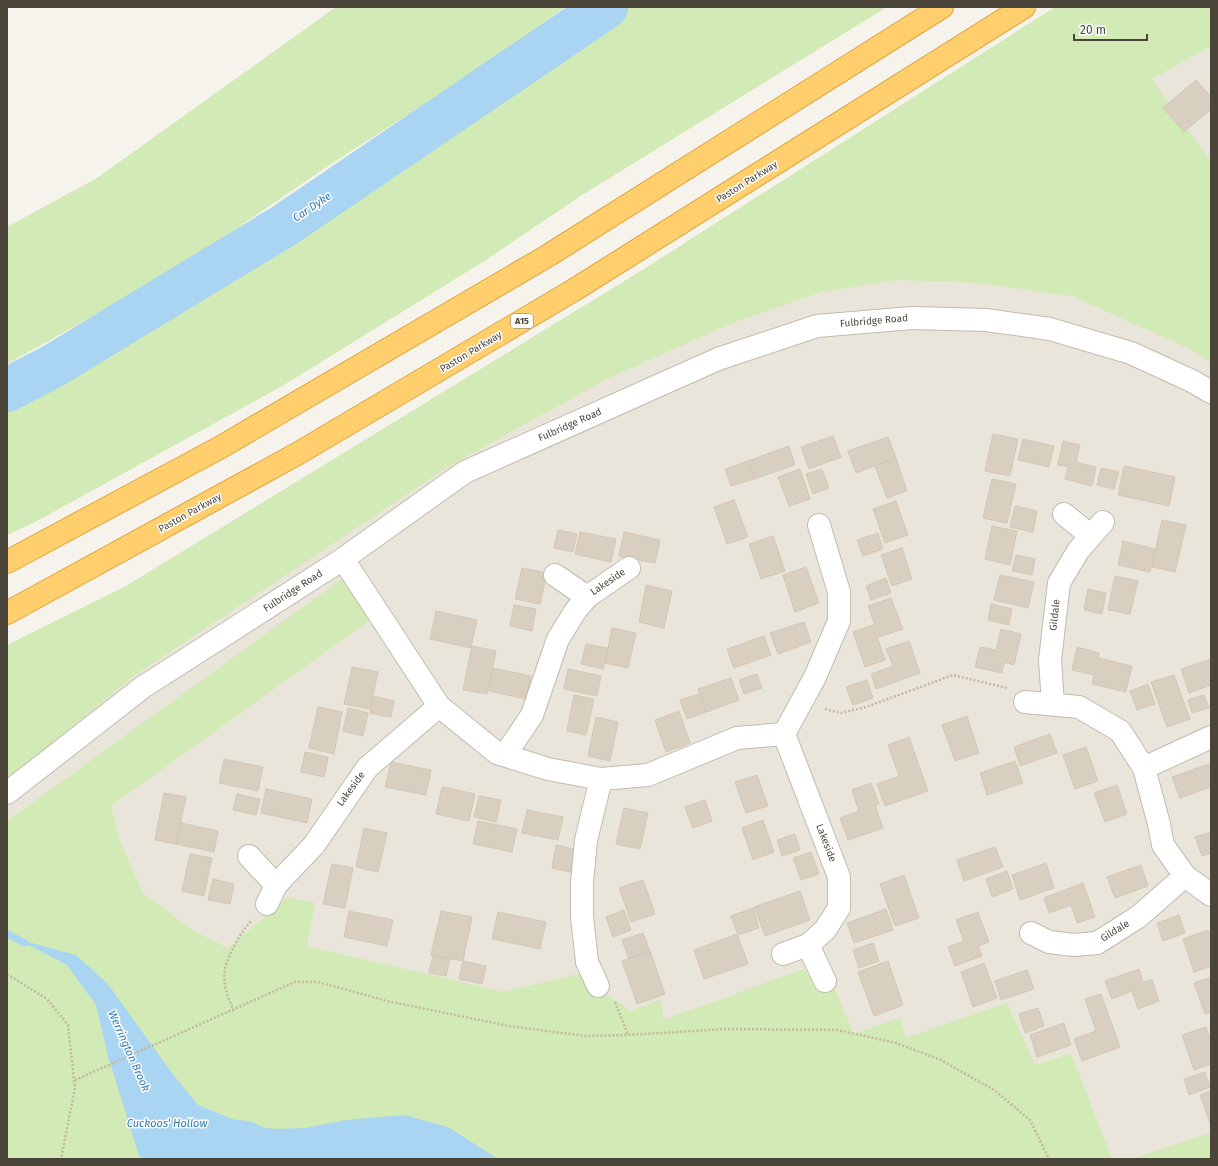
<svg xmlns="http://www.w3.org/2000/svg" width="1218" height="1166" font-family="'Fira Sans',sans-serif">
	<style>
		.residential { fill: #eae5da }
		.green { fill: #d2eab5 }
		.water { fill: #a9d4f2 }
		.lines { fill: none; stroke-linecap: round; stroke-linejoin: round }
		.stream { stroke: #a9d4f2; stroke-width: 7 }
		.river { stroke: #a9d4f2; stroke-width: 44 }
		.building { fill: #d8cfc1; stroke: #d3c7b4 }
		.minor-casing { stroke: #c2bbae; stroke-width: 24 }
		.highway-casing { stroke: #e0a43c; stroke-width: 24 }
		.path { stroke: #c4b79f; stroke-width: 2.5; stroke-dasharray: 2 2; stroke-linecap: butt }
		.minor { stroke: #fff; stroke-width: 22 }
		.highway { stroke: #ffcf6e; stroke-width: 22 }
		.labels { text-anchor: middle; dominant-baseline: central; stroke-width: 3; stroke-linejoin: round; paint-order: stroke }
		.shield { fill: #fff; stroke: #817c74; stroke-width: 1 }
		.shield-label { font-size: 9px; font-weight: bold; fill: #4b4439 }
		.street-label { font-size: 10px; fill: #4b4439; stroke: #fff }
		.water-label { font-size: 11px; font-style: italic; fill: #2e7ab2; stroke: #fff }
	</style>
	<rect width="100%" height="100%" fill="#f6f3ec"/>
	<path class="residential" d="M1211,46V1159H7V672L1152,79Z"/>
	<g class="green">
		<path d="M336,7H565L491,61L331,164L174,271L7,364V227L97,178Z"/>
		<path d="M627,7H887L582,195L486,260L284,385L37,521L7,535V410L97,358Z"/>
		<path d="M1055,7H1211V46L1152,79L1211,162V362L1188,348L1072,296L977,283L896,280L822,292L732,323L609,378L451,465L131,678L7,781V645L126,586L639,272Z"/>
		<path d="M343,578L370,620L111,806L120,841L143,893L192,930L228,948L288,897L315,903L307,946L503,992L578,974L631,1011L661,999L663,1020L804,969L817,986L832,983L854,1034L900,1018L906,1038L1007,1003L1035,1065L1071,1053L1112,1159H7V821Z"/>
		<path d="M1211,1133V1159H1132Z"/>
	</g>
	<path class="water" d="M17,939L76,955L107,983L172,1073L198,1105L232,1119L252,1122L265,1128L279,1129L305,1128L346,1120L404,1115L448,1127L498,1159H140L108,1056L96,1005L67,965Z"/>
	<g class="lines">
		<path class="stream" d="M7,934L25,943"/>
		<path class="river" d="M7,390L53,366L285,225L606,7"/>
	</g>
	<g class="building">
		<path d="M1196,80L1211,97V109L1184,132L1163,108Z"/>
		<path d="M993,434L1018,439L1010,476L985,471Z"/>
		<path d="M833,436L841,457L809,469L801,447Z"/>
		<path d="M888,437L896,458L856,473L848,451Z"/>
		<path d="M1023,439L1054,446L1049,467L1018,460Z"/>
		<path d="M1063,441L1080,445L1076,462L1096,467L1092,486L1065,479L1068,467L1058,465Z"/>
		<path d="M789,446L795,465L754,479L748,461Z"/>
		<path d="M896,458L907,491L887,498L875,466Z"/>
		<path d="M748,461L754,479L731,486L725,469Z"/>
		<path d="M1124,466L1175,477L1169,506L1118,495Z"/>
		<path d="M1101,468L1119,472L1114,489L1097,485Z"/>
		<path d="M800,469L810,499L789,506L778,477Z"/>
		<path d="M822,469L829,488L813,494L806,474Z"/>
		<path d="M992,479L1016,484L1007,523L983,518Z"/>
		<path d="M734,500L748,537L727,544L714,507Z"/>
		<path d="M896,501L908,535L885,543L873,509Z"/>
		<path d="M1015,506L1037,511L1033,532L1010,527Z"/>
		<path d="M1162,520L1186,525L1175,572L1152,567Z"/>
		<path d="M992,526L1017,531L1010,565L985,559Z"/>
		<path d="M558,530L577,534L573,552L554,548Z"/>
		<path d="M580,532L616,539L611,562L575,554Z"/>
		<path d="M624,532L660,540L655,563L619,556Z"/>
		<path d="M878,533L883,549L863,556L857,540Z"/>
		<path d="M773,536L785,571L761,579L749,544Z"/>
		<path d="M1123,541L1155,549L1150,572L1118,565Z"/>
		<path d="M902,548L912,579L892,586L881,555Z"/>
		<path d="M1016,555L1035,559L1032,575L1012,571Z"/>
		<path d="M806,567L819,603L795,612L783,575Z"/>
		<path d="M522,568L547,573L540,604L515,599Z"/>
		<path d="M1000,575L1034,582L1028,608L994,600Z"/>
		<path d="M1115,576L1138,581L1130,614L1108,610Z"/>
		<path d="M886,578L891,593L871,600L866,586Z"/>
		<path d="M646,585L672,591L664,628L639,622Z"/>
		<path d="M1088,589L1106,593L1102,614L1084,610Z"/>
		<path d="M891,598L903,629L879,637L868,606Z"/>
		<path d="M991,604L1012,609L1009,625L988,620Z"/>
		<path d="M514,605L536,609L532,631L510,626Z"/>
		<path d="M436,611L477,620L471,648L430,639Z"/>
		<path d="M804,622L811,642L778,654L770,633Z"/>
		<path d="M873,625L885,660L865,667L853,632Z"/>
		<path d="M612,628L636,633L628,668L605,663Z"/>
		<path d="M1001,629L1021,634L1014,665L1004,662L1002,673L975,667L980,647L996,650Z"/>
		<path d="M764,636L771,655L734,668L727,649Z"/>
		<path d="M909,641L920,673L876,689L871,674L893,666L886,649Z"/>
		<path d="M586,644L608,648L603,669L581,664Z"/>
		<path d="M472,646L496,651L487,694L463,690Z"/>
		<path d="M1077,647L1099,653L1098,658L1132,666L1126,692L1092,684L1094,675L1072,670Z"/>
		<path d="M1211,659V685L1189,693L1181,669Z"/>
		<path d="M352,667L378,672L370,709L344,704Z"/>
		<path d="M493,668L531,676L526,699L489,691Z"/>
		<path d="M568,669L601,676L597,696L564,689Z"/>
		<path d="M757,674L762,688L744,694L739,680Z"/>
		<path d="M1174,675L1190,719L1167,727L1151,682Z"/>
		<path d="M731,678L739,700L706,712L698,689Z"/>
		<path d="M867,680L873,698L853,705L846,687Z"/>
		<path d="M1148,684L1155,704L1137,710L1130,691Z"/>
		<path d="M699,694L706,712L687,719L680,700Z"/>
		<path d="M574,695L594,699L586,735L567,731Z"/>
		<path d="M1204,695L1209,708L1192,713L1188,700Z"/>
		<path d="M373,696L394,701L391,717L370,713Z"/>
		<path d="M318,707L342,712L334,754L309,748Z"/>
		<path d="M348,708L368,713L363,736L343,731Z"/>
		<path d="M679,711L690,743L666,752L655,720Z"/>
		<path d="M967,716L979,753L955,761L942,725Z"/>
		<path d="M596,717L618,722L610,761L588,756Z"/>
		<path d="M1050,734L1057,753L1020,766L1014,747Z"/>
		<path d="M909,737L928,791L885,806L877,784L899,776L888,745Z"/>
		<path d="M1086,747L1098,781L1075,789L1063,755Z"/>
		<path d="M305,752L328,757L324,777L301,772Z"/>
		<path d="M224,759L263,767L258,791L219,783Z"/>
		<path d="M1015,761L1023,783L987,795L980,773Z"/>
		<path d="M391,762L431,770L426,795L385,787Z"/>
		<path d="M1209,764L1211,768V787L1180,798L1172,777Z"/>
		<path d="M757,775L768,806L746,813L735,782Z"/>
		<path d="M871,783L879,804L875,805L883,828L848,840L840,818L859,811L852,790Z"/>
		<path d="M1117,785L1127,814L1105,822L1094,793Z"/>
		<path d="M442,787L475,794L469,821L436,814Z"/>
		<path d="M266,789L312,799L307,823L261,813Z"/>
		<path d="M164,793L186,797L176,844L155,840Z"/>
		<path d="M237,794L260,799L256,815L233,810Z"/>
		<path d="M479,796L501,800L496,822L474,817Z"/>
		<path d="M705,800L712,821L693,828L685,807Z"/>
		<path d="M624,808L648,813L640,849L616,844Z"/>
		<path d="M527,810L563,817L558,840L522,833Z"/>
		<path d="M763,820L774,852L753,860L742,828Z"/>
		<path d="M478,821L517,829L512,852L473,844Z"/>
		<path d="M181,823L218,831L214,852L176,844Z"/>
		<path d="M364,828L387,833L378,872L356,867Z"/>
		<path d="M1211,832V853L1202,856L1195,837Z"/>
		<path d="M795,834L800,850L782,856L777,840Z"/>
		<path d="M556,845L578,850L574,873L552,868Z"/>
		<path d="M995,847L1003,867L964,881L957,860Z"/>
		<path d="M811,852L819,874L801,880L793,858Z"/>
		<path d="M190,854L212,858L204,896L182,891Z"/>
		<path d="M1046,863L1054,888L1020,900L1012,875Z"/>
		<path d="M332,864L353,868L345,908L323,904Z"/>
		<path d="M1141,865L1148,886L1115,898L1107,877Z"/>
		<path d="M1007,871L1013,889L992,897L986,879Z"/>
		<path d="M904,875L919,918L895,926L880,884Z"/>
		<path d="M213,879L234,884L230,904L208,900Z"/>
		<path d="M643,880L655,914L631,922L619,888Z"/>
		<path d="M1083,883L1095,917L1077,923L1071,905L1049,913L1044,898Z"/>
		<path d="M800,891L810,920L765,936L754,907Z"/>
		<path d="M753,908L759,928L738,935L731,916Z"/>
		<path d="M886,909L893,930L854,943L847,923Z"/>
		<path d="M624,910L631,930L613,937L606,917Z"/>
		<path d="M349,911L393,920L387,946L344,937Z"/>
		<path d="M441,911L472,917L463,961L431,955Z"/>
		<path d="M498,912L546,922L540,949L492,939Z"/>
		<path d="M978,912L989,942L978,946L982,956L955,966L948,947L964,941L956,920Z"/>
		<path d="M1179,915L1185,933L1163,941L1157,923Z"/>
		<path d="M1208,930L1211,938V966L1194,972L1183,939Z"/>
		<path d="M643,933L650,951L629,959L622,940Z"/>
		<path d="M737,934L748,964L704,979L694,950Z"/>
		<path d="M873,943L879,961L859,968L853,950Z"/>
		<path d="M650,951L665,994L637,1004L622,961Z"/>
		<path d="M433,955L450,959L446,976L429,973Z"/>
		<path d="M463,961L486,966L482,984L459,979Z"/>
		<path d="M888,961L903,1005L874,1016L858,972Z"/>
		<path d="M984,963L997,998L973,1007L961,972Z"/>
		<path d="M1139,969L1143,982L1152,980L1159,1001L1138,1009L1132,991L1112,999L1105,981Z"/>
		<path d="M1027,970L1034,989L1001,1000L995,981Z"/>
		<path d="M1211,977V1012L1205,1014L1194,983Z"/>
		<path d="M1101,994L1120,1047L1082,1061L1074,1039L1096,1031L1085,999Z"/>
		<path d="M1038,1008L1044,1026L1025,1033L1019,1014Z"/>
		<path d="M1064,1023L1071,1045L1037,1057L1030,1035Z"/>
		<path d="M1206,1027L1211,1041V1064L1194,1070L1182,1035Z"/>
		<path d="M1205,1072L1210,1087L1189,1095L1184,1079Z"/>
		<path d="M1211,1091V1126L1200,1095Z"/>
	</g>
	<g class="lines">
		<g class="minor-casing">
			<g id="minor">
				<path d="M1064,514L1091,536"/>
				<path d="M343,559L439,706L497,753L548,769L601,779L648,775L737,738L784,734L815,677L839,621V592L819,525"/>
				<path d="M555,575L587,597"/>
				<path d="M1025,702L1079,707L1120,731L1144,768L1159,824L1163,845L1185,876L1211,895"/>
				<path d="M1053,704L1050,660L1059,583L1078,551L1103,522"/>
				<path d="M505,755L532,715L558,639L576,610L587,597L629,568"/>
				<path d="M1144,768L1211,737"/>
				<path d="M7,793L143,687L343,559L465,472L718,359L817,326L912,318L986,320L1050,329L1131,353L1192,381L1211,392"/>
				<path d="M249,856L276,885"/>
				<path d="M267,904L276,885L314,845L367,768L439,706"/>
				<path d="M1031,933L1049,942L1074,945L1097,943L1138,917L1185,876"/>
				<path d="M808,945L825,981"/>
				<path d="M783,954L808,945L825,930L839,908V877L784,734"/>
				<path d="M598,986L587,962L582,916V882L586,840L601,779"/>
			</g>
		</g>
		<g class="highway-casing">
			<g id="highway">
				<path d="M7,562L221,447L549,255L942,7"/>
				<path d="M7,613L297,454L574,290L1024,7"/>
			</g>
		</g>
		<g class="path">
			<path d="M825,709L841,713L866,707L953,675L1007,688"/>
			<path d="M7,974L47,999L68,1025L75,1088L61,1159"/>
			<path d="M615,1002L628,1035"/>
			<path d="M234,1011C228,998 222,983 225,969C228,955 242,930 252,920"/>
			<path d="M75,1080L295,982H318L387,1001L509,1026L586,1036L628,1035L725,1029L838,1030L896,1043L941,1060L994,1090L1030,1120L1049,1159"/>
		</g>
		<use href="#minor" class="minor"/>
		<use href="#highway" class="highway"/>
	</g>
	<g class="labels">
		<rect class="shield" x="511" y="314" width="22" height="14" rx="3"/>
		<g class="shield-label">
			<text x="522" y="321">A15</text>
		</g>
		<g class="street-label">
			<text transform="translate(747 182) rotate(-32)">Paston Parkway</text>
			<text transform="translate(874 321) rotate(-5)">Fulbridge Road</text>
			<text transform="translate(471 352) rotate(-31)">Paston Parkway</text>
			<text transform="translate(570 425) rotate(-24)">Fulbridge Road</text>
			<text transform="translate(190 513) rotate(-29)">Paston Parkway</text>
			<text transform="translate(608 582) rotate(-34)">Lakeside</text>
			<text transform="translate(293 591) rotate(-33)">Fulbridge Road</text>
			<text transform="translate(1055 615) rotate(-84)">Gildale</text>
			<text transform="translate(351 789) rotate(-54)">Lakeside</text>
			<text transform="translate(826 843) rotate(69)">Lakeside</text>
			<text transform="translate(1115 931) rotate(-32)">Gildale</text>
		</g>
		<g class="water-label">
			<text transform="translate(312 207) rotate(-34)">Car Dyke</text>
			<text transform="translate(129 1051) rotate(66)">Werrington Brook</text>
			<text x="167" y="1123">Cuckoos' Hollow</text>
		</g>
	</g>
	<rect width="1218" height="1166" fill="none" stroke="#4b4439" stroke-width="16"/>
	<path d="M1074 34v6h73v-6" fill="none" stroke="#4b4439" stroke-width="2"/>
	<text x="1080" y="34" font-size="12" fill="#4b4439" stroke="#ffffff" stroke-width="3" paint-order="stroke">20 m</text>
</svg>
